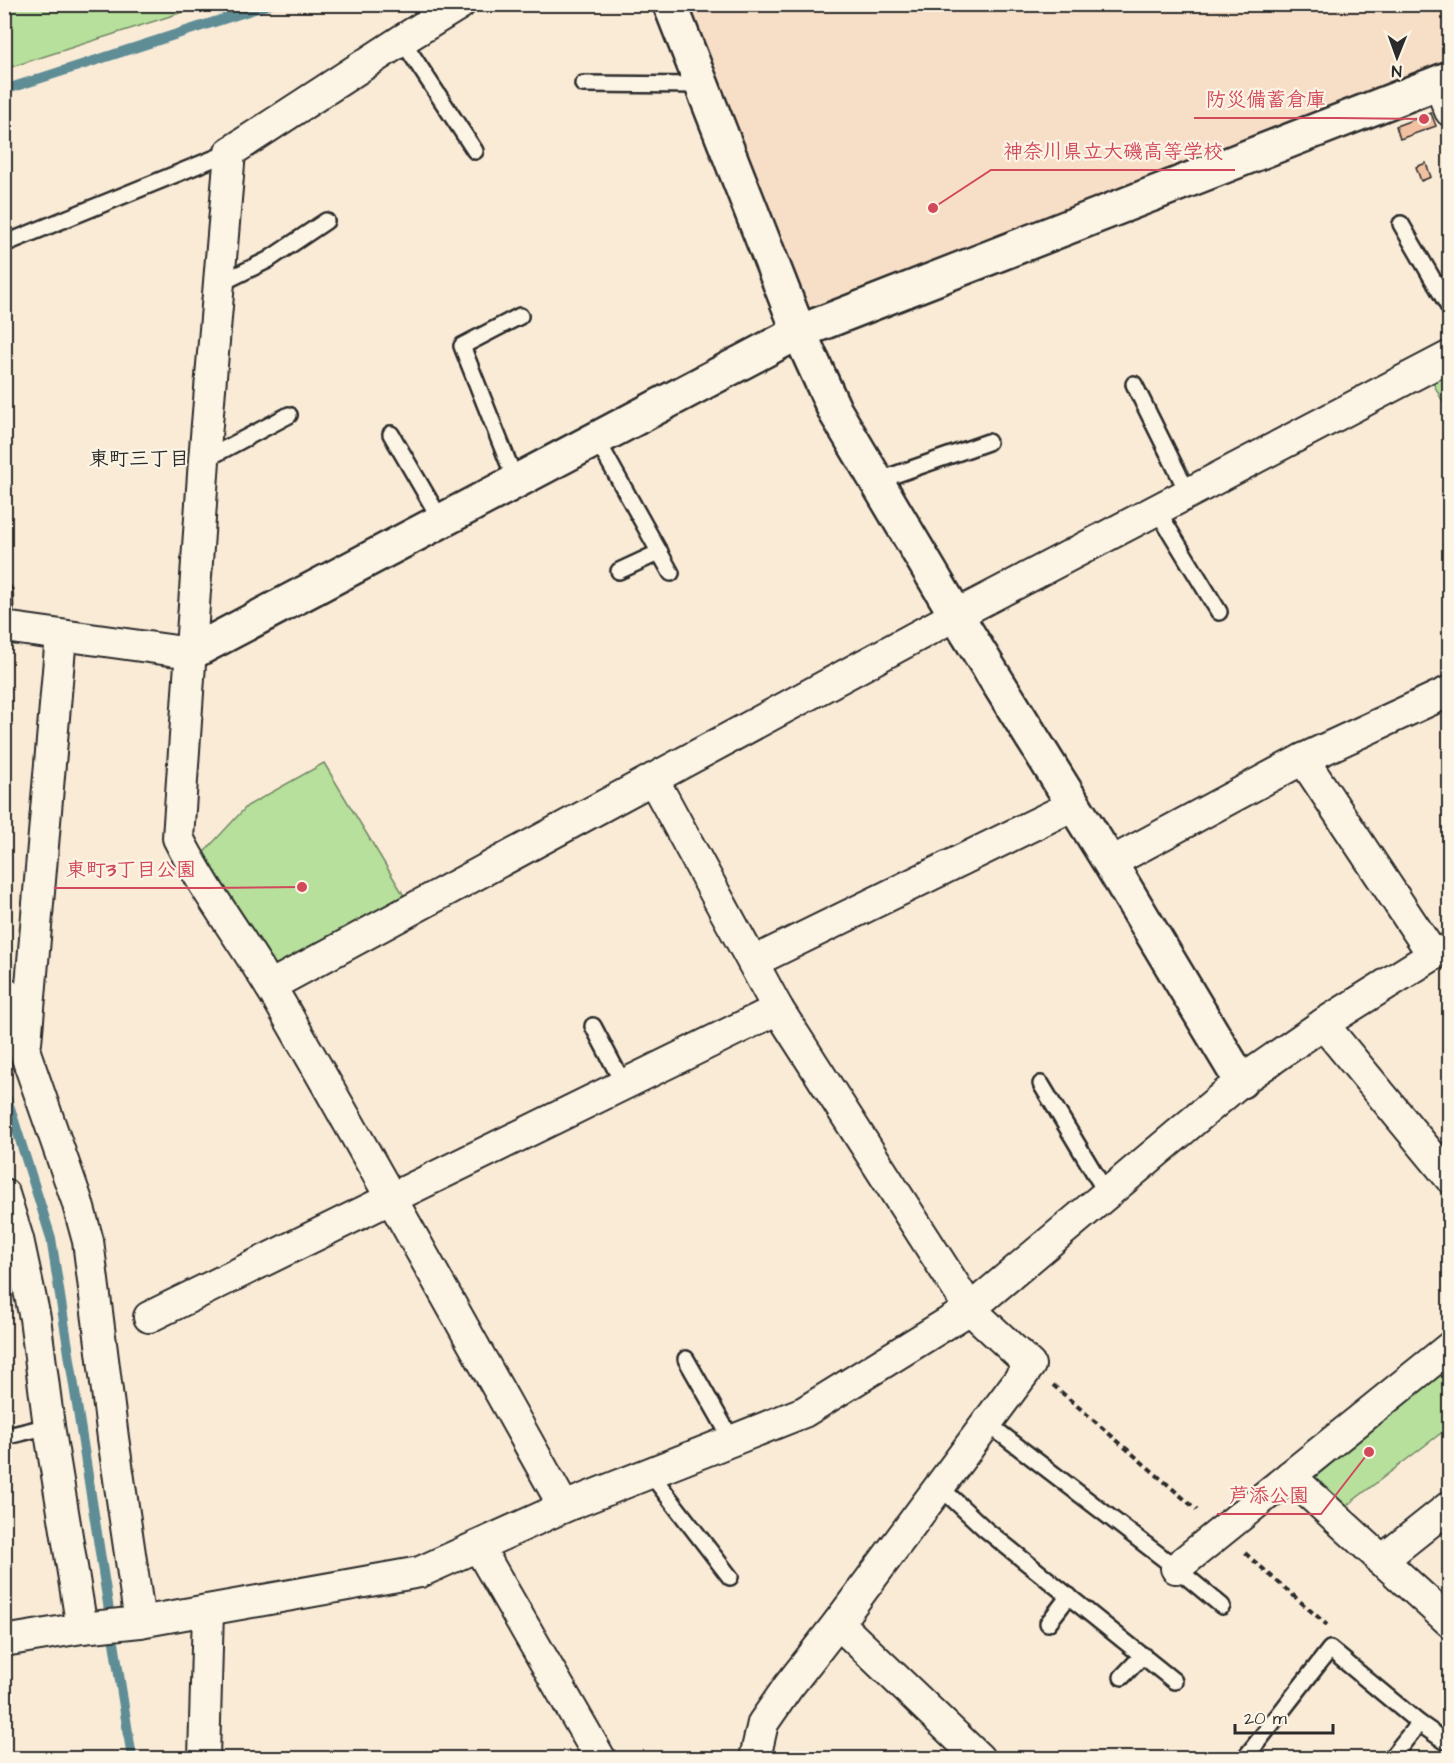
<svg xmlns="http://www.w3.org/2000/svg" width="1454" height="1763" font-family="'Architects Daughter','Klee One',sans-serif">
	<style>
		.built { fill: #f7dec7 }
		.green { fill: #b7e09c; stroke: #718664; stroke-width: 1.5 }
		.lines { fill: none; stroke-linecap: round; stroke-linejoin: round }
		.stream { stroke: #5e8d96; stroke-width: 10 }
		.building { fill: #f1c1a1; stroke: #2b2b2b; stroke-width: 1.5 }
		.service-casing { stroke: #2b2b2b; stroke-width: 20 }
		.minor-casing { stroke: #2b2b2b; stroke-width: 34 }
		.tertiary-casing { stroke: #2b2b2b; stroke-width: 38 }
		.path { stroke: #2b2b2b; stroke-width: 4; stroke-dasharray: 6 4.5; stroke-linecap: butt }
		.service { stroke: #fcf5e5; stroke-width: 15 }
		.minor { stroke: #fcf5e5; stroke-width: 30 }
		.tertiary { stroke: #fcf5e5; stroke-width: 33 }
		.labels { text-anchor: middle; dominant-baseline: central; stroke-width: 4.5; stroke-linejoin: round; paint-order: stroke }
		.neighbourhood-label { font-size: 20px; font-weight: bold; fill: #2b2b2b; stroke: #fcf5e5 }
		.leader { fill: none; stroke: #d1495b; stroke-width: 2 }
		.callout-dot { fill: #d1495b; stroke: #fcf5e5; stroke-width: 2 }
		.callout-label { font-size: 20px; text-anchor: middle; font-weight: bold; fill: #d1495b; stroke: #fcf5e5; stroke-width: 4.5; stroke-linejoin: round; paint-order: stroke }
	</style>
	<rect width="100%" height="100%" fill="#faebd7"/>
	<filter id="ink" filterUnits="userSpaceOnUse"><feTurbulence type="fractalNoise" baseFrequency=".0167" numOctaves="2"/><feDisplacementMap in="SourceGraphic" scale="12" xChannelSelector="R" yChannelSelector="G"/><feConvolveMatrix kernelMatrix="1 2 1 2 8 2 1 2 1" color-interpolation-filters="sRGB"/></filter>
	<g filter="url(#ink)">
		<path class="built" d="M670,5H1449V78L799,332Z"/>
		<g class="green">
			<path d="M5,4H205V5L5,69Z"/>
			<path d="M1449,356V414L1426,369Z"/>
			<path d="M324,763L412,909L270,986L192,865L247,806Z"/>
			<path d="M1449,1347V1427L1333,1516L1290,1476Z"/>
		</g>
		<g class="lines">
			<g class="stream">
				<path d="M4,90L270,4"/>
				<path d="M4,1089L51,1238L132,1758"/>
			</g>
		</g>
		<g class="building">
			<path d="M1431,113L1436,126L1400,139L1396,126Z"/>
			<path d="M1426,163L1431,177L1421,181L1416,167Z"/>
		</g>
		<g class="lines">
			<g class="service-casing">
				<g id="service">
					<path d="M402,40L475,151"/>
					<path d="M583,84L701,85"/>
					<path d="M1401,224L1450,309"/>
					<path d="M4,244L230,152"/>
					<path d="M217,285L268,260L326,221"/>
					<path d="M1134,384L1188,493"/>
					<path d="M391,434L442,522"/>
					<path d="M597,440L671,573"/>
					<path d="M204,460L289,415"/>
					<path d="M877,481L988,442"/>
					<path d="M516,482L462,346L520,316"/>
					<path d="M1157,510L1219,612"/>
					<path d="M619,571L660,552"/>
					<path d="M4,592L5,627"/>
					<path d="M593,1026L624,1085"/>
					<path d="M1041,1084L1107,1194"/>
					<path d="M686,1359L732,1440"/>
					<path d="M987,1423L1176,1568L1222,1606"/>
					<path d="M4,1437L49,1426"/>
					<path d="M650,1473L730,1577"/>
					<path d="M939,1486L985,1529L1174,1681"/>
					<path d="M1048,1623L1069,1596"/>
					<path d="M1122,1677L1143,1655"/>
					<path d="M1245,1758L1330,1649L1419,1723L1445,1741L1450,1742"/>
					<path d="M1391,1758L1419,1723"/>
				</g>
			</g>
			<g class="minor-casing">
				<g id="minor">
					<path d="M460,4L402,40L230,152L204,460L178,838C208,897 250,950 283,1008C378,1173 471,1340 564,1507"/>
					<path d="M1438,82L1450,111"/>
					<path d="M4,627L191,653"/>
					<path d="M1303,759L1433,955"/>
					<path d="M653,779L778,1009L970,1309L1030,1365L838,1623L788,1687L763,1723L755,1758"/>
					<path d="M1110,863L1303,759L1450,691"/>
					<path d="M753,962L1074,805"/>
					<path d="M270,986L956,615L1450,356"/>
					<path d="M4,992L77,1201L88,1241L113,1438L140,1622"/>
					<path d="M1323,1024L1450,1178"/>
					<path d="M26,1043L61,636"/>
					<path d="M4,1194L18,1239L35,1318L49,1426L82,1628"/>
					<path d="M149,1317L778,1009"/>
					<path d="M1290,1476L1450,1622"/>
					<path d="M478,1546L600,1758"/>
					<path d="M1381,1561L1450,1506"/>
					<path d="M1176,1568L1450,1347"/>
					<path d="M838,1623L979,1758"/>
					<path d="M4,1641L82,1628L140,1622L420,1572L564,1507L804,1412L970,1309L1241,1081L1323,1024L1433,955L1450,948"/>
					<path d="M204,1758L208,1610"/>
				</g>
			</g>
			<g class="tertiary-casing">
				<g id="tertiary">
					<path d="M670,4L799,332L835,411L956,615L1110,863L1241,1081"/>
					<path d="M191,653L799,332L1450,78"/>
				</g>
			</g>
			<g class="path">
				<path d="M1053,1385L1197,1510"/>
				<path d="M1245,1553L1327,1625"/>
			</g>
			<use href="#service" class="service"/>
			<use href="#minor" class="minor"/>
			<use href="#tertiary" class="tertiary"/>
		</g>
	</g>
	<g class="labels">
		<g class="neighbourhood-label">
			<text x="139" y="459">東町三丁目</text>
		</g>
	</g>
	<path class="leader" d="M1424 119L1338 118H1194M933 208L991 170H1235M302 887L208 888H54M1369 1452L1321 1514H1217"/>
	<g class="callout-dot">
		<circle cx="1424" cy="119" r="6"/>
		<circle cx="933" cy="208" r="6"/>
		<circle cx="302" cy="887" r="6"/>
		<circle cx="1369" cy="1452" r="6"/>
	</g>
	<g class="callout-label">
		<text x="1266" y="106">防災備蓄倉庫</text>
		<text x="1113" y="158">神奈川県立大磯高等学校</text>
		<text x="131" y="876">東町3丁目公園</text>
		<text x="1269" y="1502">芦添公園</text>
	</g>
	<rect width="1454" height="1763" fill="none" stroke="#fcf5e5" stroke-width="24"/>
	<rect x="12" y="12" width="1430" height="1739" fill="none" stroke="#2b2b2b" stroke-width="2" filter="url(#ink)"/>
	<g transform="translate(1397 57) rotate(181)" stroke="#fcf5e5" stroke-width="4.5" paint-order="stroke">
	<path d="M0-4.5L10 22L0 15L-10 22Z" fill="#2b2b2b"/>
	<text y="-9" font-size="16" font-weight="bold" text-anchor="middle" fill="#2b2b2b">N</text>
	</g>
	<path d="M1235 1724v9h98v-9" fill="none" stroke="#2b2b2b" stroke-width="3"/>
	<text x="1244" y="1724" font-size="18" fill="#2b2b2b" stroke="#fcf5e5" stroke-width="4.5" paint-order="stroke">20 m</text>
</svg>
